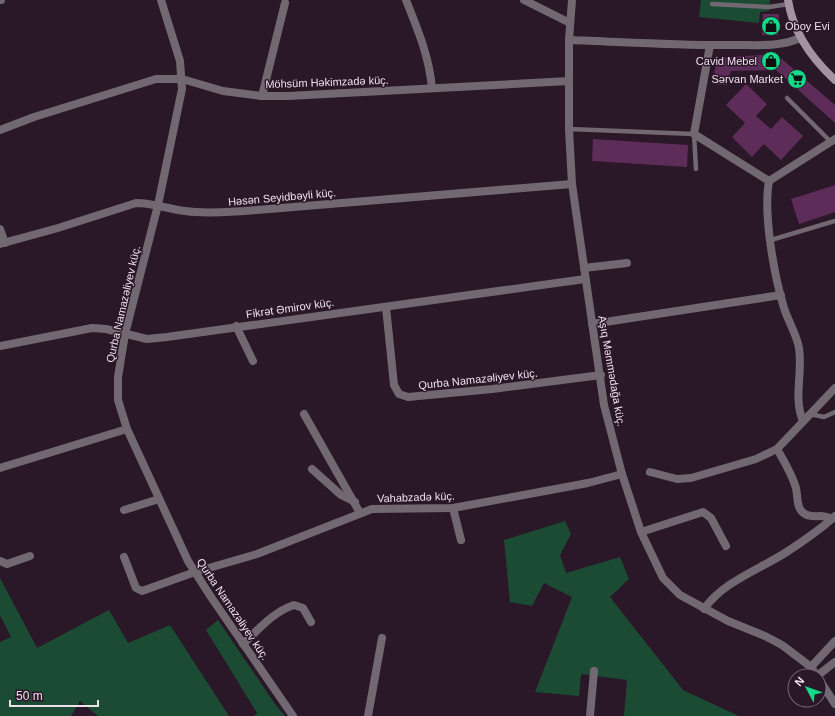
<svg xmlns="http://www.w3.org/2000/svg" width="835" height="716" font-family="Arial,sans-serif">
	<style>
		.green { fill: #1b4c33 }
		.building { fill: #5e2c58 }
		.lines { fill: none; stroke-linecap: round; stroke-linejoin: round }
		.lane { stroke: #726871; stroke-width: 4.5 }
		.street { stroke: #726871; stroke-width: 8 }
		.secondary { stroke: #a392a0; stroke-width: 8 }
		.labels { text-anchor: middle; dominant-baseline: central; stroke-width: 3; stroke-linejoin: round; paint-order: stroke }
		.poi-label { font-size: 11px; fill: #eee1ec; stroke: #2a1728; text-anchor: end }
		.street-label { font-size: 11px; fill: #eee1ec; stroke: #2a1728 }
	</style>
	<rect width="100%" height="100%" fill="#2a1728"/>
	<g class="green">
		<path d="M701,0H770L769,11L760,12L759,23L699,17Z"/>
		<path d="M565,521L571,534L560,555L566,573L620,557L629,579L610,597L683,690L739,716H624L627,680L581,674L579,696L535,692L572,597L544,583L532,606L510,602L504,540Z"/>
		<path d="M0,578L37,648L109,610L128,643L170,625L229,716H98L80,701L71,716H0V642L11,637L0,615Z"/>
		<path d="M218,620L275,704L285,716H254L257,713L206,630Z"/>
	</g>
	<g class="building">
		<path d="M763,14H779L778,35H762Z"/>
		<path d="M776,54L835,105V123L776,70L731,71L727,85L712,84L717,58Z"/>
		<path d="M746,84L767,104L756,116L771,129L782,117L803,136L781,160L764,144L752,157L732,137L745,123L726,105Z"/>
		<path d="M593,139L688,145L687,167L592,161Z"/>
		<path d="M835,185V212L799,224L791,199Z"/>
	</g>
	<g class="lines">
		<g class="lane">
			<path d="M712,4L769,7L789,4"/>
			<path d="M787,98L830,141"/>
			<path d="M569,129L694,134L696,169"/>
			<path d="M771,240L835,221"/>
			<path d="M810,414L824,417L835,412"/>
		</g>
		<g class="street">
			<path d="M0,0H1"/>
			<path d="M161,0L180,61L182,89L158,205L125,334L118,377V400L127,429L188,561L211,597L293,716"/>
			<path d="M406,0C418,30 429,56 432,88"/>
			<path d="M524,0L570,23"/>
			<path d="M572,0L569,40V129L572,184L604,405L622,474L641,532L663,578L680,595L728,621L765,636L782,645L811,667L817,676"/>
			<path d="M569,40C625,42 681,46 737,45C758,45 780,47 800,38"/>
			<path d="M710,45L694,134L769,181C763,214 774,275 784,308C788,321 797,335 799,348C803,373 793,398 803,421"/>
			<path d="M262,96L285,3"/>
			<path d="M0,130L34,117L156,79H182L223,91L262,96H288L569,81"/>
			<path d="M769,181L835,139"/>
			<path d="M0,229L5,243"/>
			<path d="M0,244L58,228L136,203C153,203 168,209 185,211C205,214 225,212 245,211L572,184"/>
			<path d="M584,268L627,263"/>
			<path d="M386,307L394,385L399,394L408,397L492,389L601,375"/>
			<path d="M592,324L781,295"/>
			<path d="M236,326L253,361"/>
			<path d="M0,346L92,328L106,329L147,339L167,337L585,279"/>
			<path d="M304,414L360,513"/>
			<path d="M777,449C784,461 792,474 796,488C798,497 796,509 805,514C813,519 823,513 831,519"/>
			<path d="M0,468L127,429"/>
			<path d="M312,469L341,495L355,502"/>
			<path d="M650,472L677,479L691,478L756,459L777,449L835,388"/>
			<path d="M453,508L461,540"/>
			<path d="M124,510L159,499"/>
			<path d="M641,532L703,512L711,518L726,546"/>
			<path d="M124,557L136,588L142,591L195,572L257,554L372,509L453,508L588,483L622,474"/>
			<path d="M0,561L7,564L30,556"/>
			<path d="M704,609C723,582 758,570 785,553C802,542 820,530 835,516"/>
			<path d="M243,644C259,629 273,612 294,605L303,608L311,622"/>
			<path d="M811,667L835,641"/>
			<path d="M817,676L835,662"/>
			<path d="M819,679L835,704"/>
			<path d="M368,716L382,638"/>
			<path d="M590,716L594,671"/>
		</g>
		<path class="secondary" d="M788,0C793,33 811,58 835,80"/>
	</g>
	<defs>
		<g id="shop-disc" transform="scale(1)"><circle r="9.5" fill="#13d989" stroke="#2a1728"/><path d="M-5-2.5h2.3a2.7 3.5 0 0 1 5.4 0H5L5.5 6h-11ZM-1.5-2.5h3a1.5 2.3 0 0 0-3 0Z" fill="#111"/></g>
		<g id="supermarket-disc" transform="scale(1)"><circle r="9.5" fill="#13d989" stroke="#2a1728"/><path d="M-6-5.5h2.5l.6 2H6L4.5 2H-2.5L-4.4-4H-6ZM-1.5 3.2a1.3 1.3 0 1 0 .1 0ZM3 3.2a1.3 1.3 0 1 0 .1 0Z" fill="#111"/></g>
	</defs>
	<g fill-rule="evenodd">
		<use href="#shop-disc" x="771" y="26"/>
		<use href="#shop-disc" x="771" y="61"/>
		<use href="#supermarket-disc" x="797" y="79"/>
	</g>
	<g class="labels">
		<g class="poi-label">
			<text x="785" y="26" text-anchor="start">Oboy Evi</text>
			<text x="757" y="61">Cavid Mebel</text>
			<text x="783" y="79">Sərvan Market</text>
		</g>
		<g class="street-label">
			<text transform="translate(327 82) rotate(-2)">Möhsüm Həkimzadə küç.</text>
			<text transform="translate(282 197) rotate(-5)">Həsən Seyidbəyli küç.</text>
			<text transform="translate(123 304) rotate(-77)">Qurba Namazəliyev küç.</text>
			<text transform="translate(290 308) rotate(-8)">Fikrət Əmirov küç.</text>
			<text transform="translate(612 371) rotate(80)">Aşıq Məmmədağa küç.</text>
			<text transform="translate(478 379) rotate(-6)">Qurba Namazəliyev küç.</text>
			<text transform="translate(416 497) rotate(-2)">Vahabzadə küç.</text>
			<text transform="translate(233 609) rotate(56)">Qurba Namazəliyev küç.</text>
		</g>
	</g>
	<g transform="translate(807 688) rotate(311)"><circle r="19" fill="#2a1728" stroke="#786876"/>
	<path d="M0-3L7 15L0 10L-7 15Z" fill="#13d989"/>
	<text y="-6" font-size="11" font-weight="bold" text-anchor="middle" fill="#eee1ec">N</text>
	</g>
	<path d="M10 700v6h88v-6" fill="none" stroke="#eee1ec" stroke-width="2"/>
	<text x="16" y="700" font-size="12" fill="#eee1ec" stroke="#2a1728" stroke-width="3" paint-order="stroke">50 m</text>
</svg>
